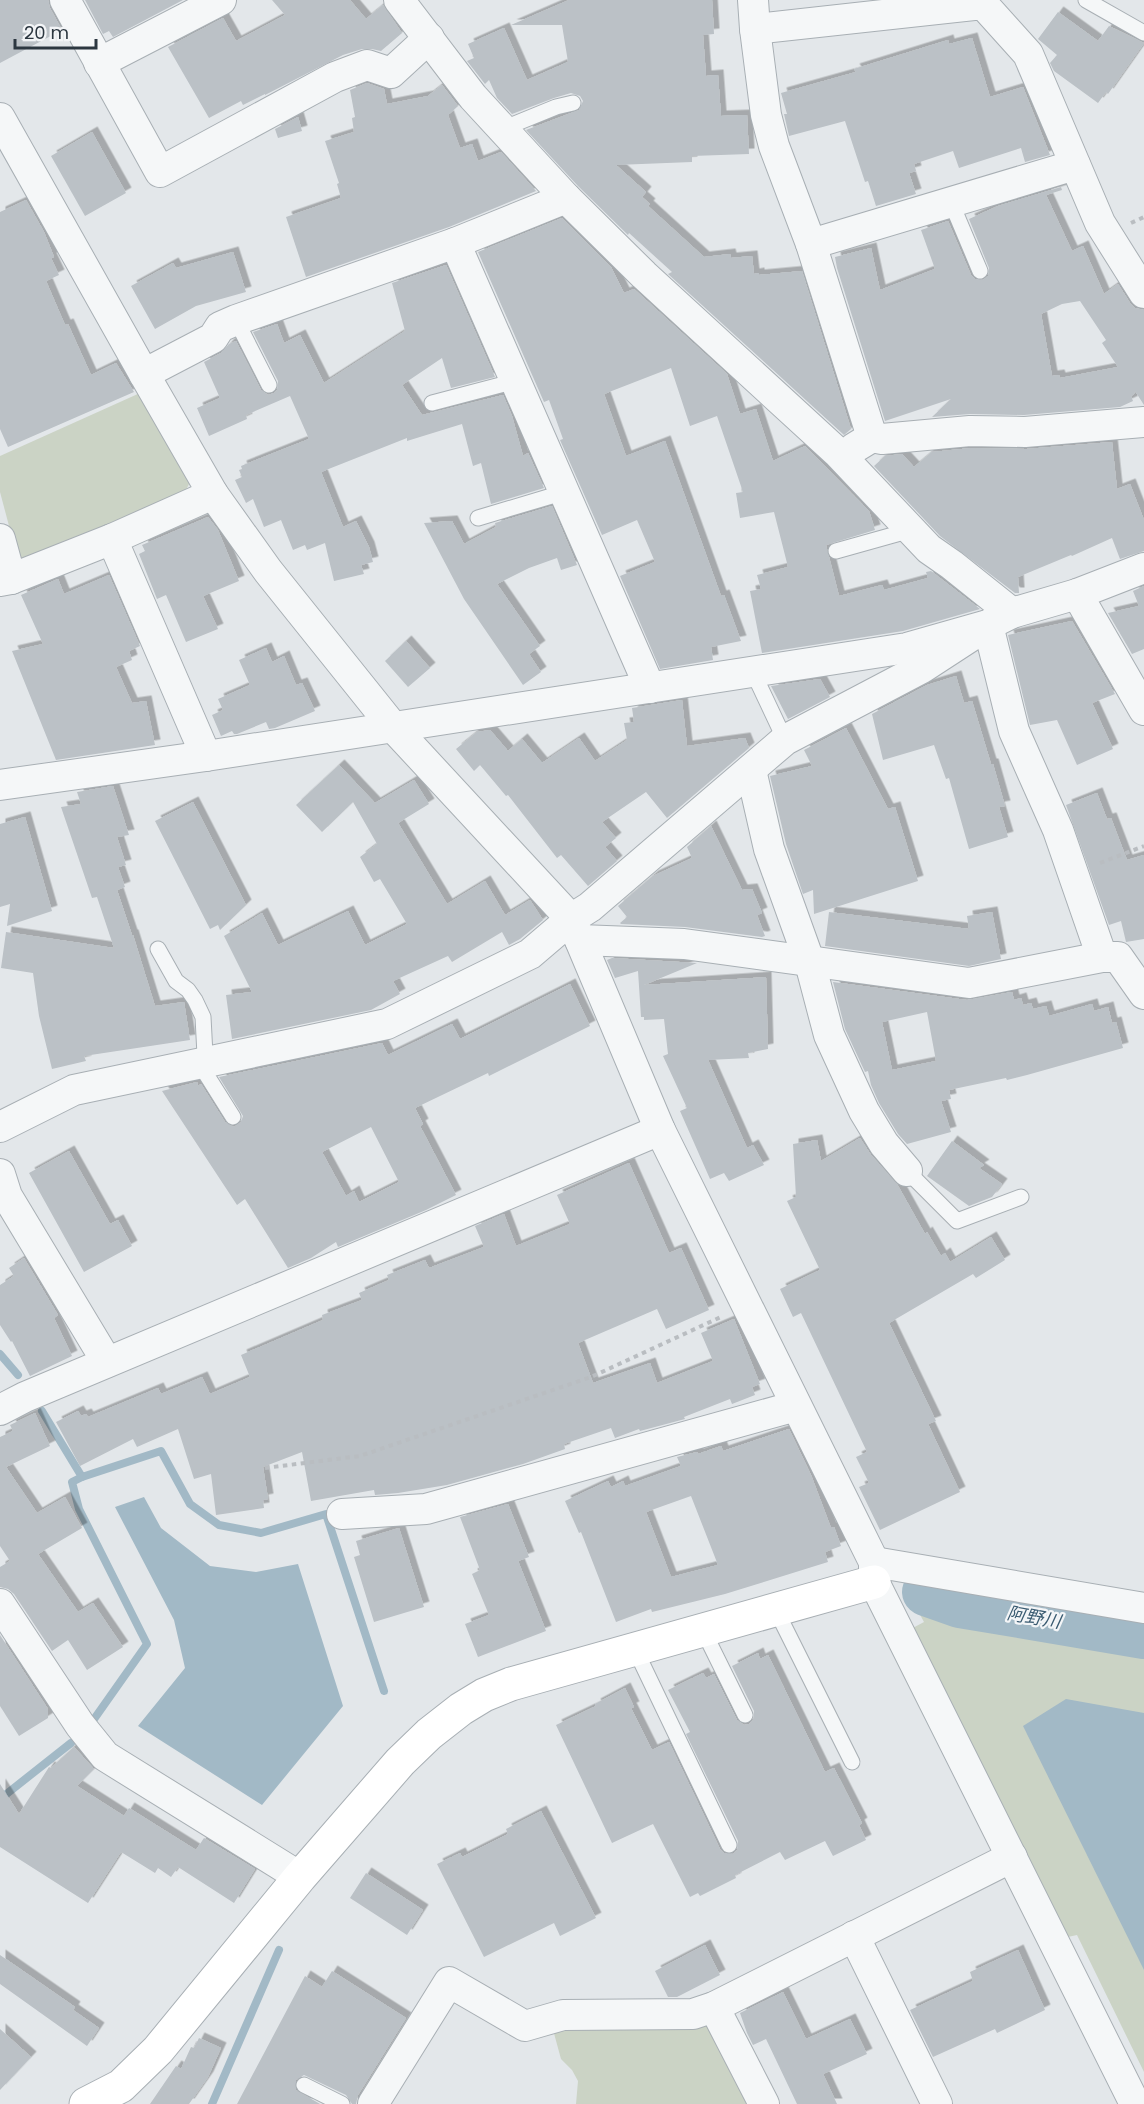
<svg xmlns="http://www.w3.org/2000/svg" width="1144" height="2104" font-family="Poppins,'Noto Sans JP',sans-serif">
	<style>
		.green { fill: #cbd3c5 }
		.water { fill: #a2b9c6 }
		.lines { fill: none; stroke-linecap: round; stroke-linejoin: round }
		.stream { stroke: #a2b9c6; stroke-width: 8 }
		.river { stroke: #a2b9c6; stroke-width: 48 }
		.building { fill: #bbc1c6; fill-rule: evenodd; filter: url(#shadow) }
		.lane-casing { stroke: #a8afb4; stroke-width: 17 }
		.street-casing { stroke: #a8afb4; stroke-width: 32 }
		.secondary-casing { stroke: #a8afb4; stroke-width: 35 }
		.path { stroke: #b9bdc1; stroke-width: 4; stroke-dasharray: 4.5 4.5; stroke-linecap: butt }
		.lane { stroke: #f5f7f8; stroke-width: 15 }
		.street { stroke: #f5f7f8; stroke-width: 30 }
		.secondary { stroke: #fff; stroke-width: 33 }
		.labels { text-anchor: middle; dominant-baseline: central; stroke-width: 4.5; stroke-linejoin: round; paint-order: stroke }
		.water-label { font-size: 18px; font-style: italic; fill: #3a5b71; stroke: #f3f5f7 }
	</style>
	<defs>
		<filter id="shadow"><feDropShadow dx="5.5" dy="-5.5" stdDeviation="0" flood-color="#0004"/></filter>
	</defs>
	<rect width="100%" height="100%" fill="#e3e7ea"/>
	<g class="green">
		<path d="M140,393L191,480L185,492L29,562L17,556L0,492V456Z"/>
		<path d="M918,1611L1144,1648V2072L1077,1935L1063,1938L909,1630L924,1622Z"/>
		<path d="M706,2025L720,2034L755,2104H576L578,2081L572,2070L561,2059L552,2026Z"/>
	</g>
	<g class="water">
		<path d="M144,1497L161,1528L210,1566L256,1572L298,1564L343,1706L262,1805L138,1726L185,1668L174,1620L115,1507Z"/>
		<path d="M1066,1699L1144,1713V1970L1023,1726Z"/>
	</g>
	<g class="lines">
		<g class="stream">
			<path d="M0,1354L18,1375"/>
			<path d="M42,1411L82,1477L161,1451L190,1504L219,1525L261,1533L326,1514L384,1691"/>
			<path d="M82,1477L72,1482L79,1509L147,1644L92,1722"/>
			<path d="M0,1799L71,1743"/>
			<path d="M212,2104L279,1950"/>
		</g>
		<path class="river" d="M926,1592L960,1604L1144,1635"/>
	</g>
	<g class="building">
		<path d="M0,0H48L50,8L62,30L0,63Z"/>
		<path d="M85,0H183L113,37L109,31L103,34Z"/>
		<path d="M272,0H350L366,19L383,5L402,33L381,51L372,49H362L343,55L265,95V94L243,105L241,101L209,118L168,47L223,18L236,41L285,15Z"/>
		<path d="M569,0H712L714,34L703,35L706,76L718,75L721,116L747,115L749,154L692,156V162L616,165L646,192L642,197L650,204L648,206L704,257L730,254L731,258L752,256L754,274L759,273V275L802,271L851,429L844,435L668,274L672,272L629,233L628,235L578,186L526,130L579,110L583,101L580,96L571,93L554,98L512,114L497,98L489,80L485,84L467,61L474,58L468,44L504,28L527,80L568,62L562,25H511Z"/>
		<path d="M1058,12L1098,41L1109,26L1144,43L1108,94L1106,92L1098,103L1054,71L1050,63L1057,55L1038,39Z"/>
		<path d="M972,38L990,97L1023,87L1050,155L1025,162L1021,148L959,168L953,151L914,164L916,171L909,173L916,194L876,206L868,181L865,182L845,121L789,136L784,114H787L781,93L856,72L854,69L948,40L949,44Z"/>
		<path d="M367,83L384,89L387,104L428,96L442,85L458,106L448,115L460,148L472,144L478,161L501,152L536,191L449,227L306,277L286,217L341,198L337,184L339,183L325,141L354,132L352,118L355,117L350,90Z"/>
		<path d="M298,117L302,131L278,138L275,129Z"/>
		<path d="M92,132L126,193L85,216L51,156Z"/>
		<path d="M1061,187L1062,190L1046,195L1072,251L1083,246L1104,294L1118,284L1130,303L1135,308L1144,310V405L1135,391L1134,394L1131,396L1133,401L1120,407L1024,415L970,414L932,417L951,399L885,421L837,268L835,257L871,248L880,290L935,269L921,230L948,221L971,275L975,279L983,280L988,276L989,268L969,219L998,206ZM1080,301L1106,340L1102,343L1118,367L1060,378L1059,375L1052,376L1041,314L1062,304Z"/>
		<path d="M26,200L44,232L54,257L51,258L59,275L46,281L65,325L68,324L91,375L116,363L134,392L8,447L0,429V212Z"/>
		<path d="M562,218L611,267L624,293L634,289L727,374L740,414L756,409L773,461L805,446L869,511L875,530L826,545L839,596L882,585L884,590L928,578L926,572L931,571L980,609L903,631L762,653L750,591L761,589L757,575L788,567L774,512L740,518L736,493L743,492L717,416L690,426L671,368L604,394L626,456L665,441L721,596L724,595L741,641L711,647L713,660L660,669L620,576L655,562L637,520L602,535L560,440L563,439L549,400L544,402L478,252Z"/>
		<path d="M233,252L246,292L196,306L155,329L131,286L173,263L176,268Z"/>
		<path d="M446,265L495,377L451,388L442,358L402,385L422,415L503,395L512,416L523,456L528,453L544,488L491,504L481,463L473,466L462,424L407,441V438L321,472L343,527L356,521L369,547L373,562L361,565L364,574L334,581L325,543L307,550L305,545L293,550L281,520L264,527L253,499L246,503L235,480L242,477L239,470L242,469L241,466L309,439L290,396L246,415L247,419L209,436L197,408L220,398L204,362L221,353L229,344L236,341L261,390L268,395L274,393L277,390L278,381L253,332L277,324L284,343L300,335L324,383L405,331L392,283Z"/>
		<path d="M1112,442L1117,489L1130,484L1144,520V551L1120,559L1112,538L1072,556L1071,555L1018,577L1019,593H1015L940,536L874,466L885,456L902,454L914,467L932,452L971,448L1026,449Z"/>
		<path d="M552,506L577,565L561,570L557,558L529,568L497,584L540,646L529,654L541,672L523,685L464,599L424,523L452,521L464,544L496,527L495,523Z"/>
		<path d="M208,517L218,530L239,581L203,596L218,629L186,642L166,595L157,599L139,554L145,551L142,545Z"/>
		<path d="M109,575L140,646L129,651L132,660L116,667L132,703L146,701L155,745L56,760L12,651L43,644L21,595L58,579L64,594Z"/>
		<path d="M1144,586V649L1132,654L1108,613L1139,606L1133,591Z"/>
		<path d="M1072,621L1115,694L1092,703L1113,749L1077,765L1057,720L1030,725L1008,635Z"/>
		<path d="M406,641L430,668L408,687L385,661Z"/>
		<path d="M266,648L272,662L284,656L296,685L302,683L315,711L275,728L269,729L266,722L237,734H234L232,731L221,736L212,715L223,710L218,699L250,685L239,660Z"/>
		<path d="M956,676L964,703L972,701L991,764H993L1005,806L999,807L1008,837L969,849L949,778L946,779L934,745L883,760L872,714L927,685Z"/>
		<path d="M820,679L830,697L788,719L771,686Z"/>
		<path d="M682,700L687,746L745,738L749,748L667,818L646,792L602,822L616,838L605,847L617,861L588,886L561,855L557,858L508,795L506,796L480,765L474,771L456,749L477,732L490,730L508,751L522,739L542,763L579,738L595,761L627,740L624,723L634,722L632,708Z"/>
		<path d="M846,728L888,809L895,807L918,881L814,914L813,890L803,894L786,844L770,776L812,766L804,750Z"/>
		<path d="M339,765L375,803L414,780L429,804L398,823L447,904L485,881L505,915L530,900L543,920L520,939L509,945L502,932L452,962L448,956L393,981L400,994L371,1010L232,1039L226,995L252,992L224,936L262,913L278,945L348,911L365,945L407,924L380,879L374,882L360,857L377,844L353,802L322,832L296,805Z"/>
		<path d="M113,786L129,835L117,837L126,865L118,867L125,887L117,890L132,935H133L155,1006L184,1002L190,1040L84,1056L86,1061L52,1069L39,1016L33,973L1,968L6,932L114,948L97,897L92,898L61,807L81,804L77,792Z"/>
		<path d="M1097,793L1107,819L1111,818L1127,860L1144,855V939L1126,942L1121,921L1109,925L1066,805Z"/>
		<path d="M193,802L246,905L220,930L218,925L210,929L155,821Z"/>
		<path d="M25,817L52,911L7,926L10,904L0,907V824Z"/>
		<path d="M711,826L742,890L752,889L762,913L757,915L765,936L762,937L685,927L621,924L620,923L627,917L618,906L653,876L692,858L687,847Z"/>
		<path d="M829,912L969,929L967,916L992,912L1001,959L969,966L825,946Z"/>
		<path d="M612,958L697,963L644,985L766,977L768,1049L748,1053L749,1058L708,1060L747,1148L753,1145L764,1165L729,1181L724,1173L710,1179L680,1111L687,1108L663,1056L668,1054L664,1019L644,1020V1017H641L638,971L615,978L607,960Z"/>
		<path d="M833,982L967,1000L1012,992L1014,1000L1021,998L1023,1005L1031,1003L1033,1009L1046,1006L1049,1016L1092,1004L1094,1011L1108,1007L1112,1023L1116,1022L1123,1048L1027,1075L1007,1080L1006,1078L949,1090L951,1099L941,1101L951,1132L907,1144L898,1134L879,1103L871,1085L868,1071L865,1072L845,1029ZM927,1012L936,1061L892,1070L882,1022Z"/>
		<path d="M570,984L590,1026L489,1076L488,1073L415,1108L423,1124L420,1126L456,1195L426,1210L338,1247L336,1242L311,1258L288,1268L245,1199L237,1205L162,1091L197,1082L198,1086L201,1084L225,1122L234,1127L241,1122L243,1116L219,1077L382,1043L388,1055L452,1024L460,1039ZM371,1127L399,1182L359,1202L354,1191L346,1196L322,1152Z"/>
		<path d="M860,1138L871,1155L897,1184L925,1234L927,1232L941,1256L945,1253L950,1262L991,1237L1005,1260L976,1278L973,1274L889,1323L936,1421L928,1424L960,1492L880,1530L859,1487L869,1483L856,1457L867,1452L801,1313L793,1317L780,1289L820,1270L787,1201L796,1197L793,1144L817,1140L821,1161Z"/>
		<path d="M952,1141L984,1165L979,1168L1002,1184L992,1197L969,1206L927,1176Z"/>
		<path d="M69,1151L110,1224L118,1220L132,1246L84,1272L29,1173Z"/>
		<path d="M629,1163L669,1253L681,1248L709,1310L666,1329L657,1309L578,1343L593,1383L650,1363L657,1383L713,1361L701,1333L734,1319L760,1384L752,1387L755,1395L732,1404L730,1399L684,1417L685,1419L640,1431L639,1429L615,1438L611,1428L564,1444L565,1449L523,1464L447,1485L398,1493L375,1495L374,1490L311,1501L302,1452L263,1467L268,1499L263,1500L264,1508L216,1515L211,1474L194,1479L178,1429L137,1447L133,1439L80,1466L56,1422L78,1411L81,1416L86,1414L88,1417L158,1388L161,1394L202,1377L210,1394L250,1377L241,1355L323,1320L322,1315L362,1300L359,1293L389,1280L387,1275L425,1260L429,1268L484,1247L475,1226L504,1214L516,1246L570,1224L557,1195Z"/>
		<path d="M24,1258L58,1315L54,1318L72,1356L30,1376L12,1341L11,1342L0,1325V1285L14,1276L9,1268Z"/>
		<path d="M35,1413L50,1446L6,1467L37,1513L65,1497L82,1528L38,1554L78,1612L93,1603L123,1647L87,1670L68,1640L52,1651L14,1594L8,1589L0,1587V1567L10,1561L0,1546V1437L13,1431L10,1425Z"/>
		<path d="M789,1429L811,1475L831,1528L834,1527L841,1546L825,1552L828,1562L725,1594L652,1612L651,1609L616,1622L581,1532L579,1533L565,1501L608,1481L611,1487L623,1481L625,1486L681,1466L677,1457L697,1452L698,1454L721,1446L723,1451ZM691,1496L718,1565L671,1577L646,1512Z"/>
		<path d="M508,1504L529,1557L518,1561L546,1631L478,1657L465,1624L489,1615L472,1574L480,1570L460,1517Z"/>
		<path d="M399,1528L424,1607L374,1622L354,1557L360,1555L356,1541Z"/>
		<path d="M0,1635L48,1709V1718L19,1736L0,1706Z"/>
		<path d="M758,1653L760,1659L768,1655L825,1772L834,1768L862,1823L859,1825L866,1840L833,1856L825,1841L785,1860L780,1852L735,1875L736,1878L700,1896L698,1893L690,1897L653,1824L612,1843L556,1725L596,1706L595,1704L625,1688L634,1707L631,1708L652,1750L669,1742L720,1849L724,1853L733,1854L737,1850L738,1841L686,1734L690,1732L668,1690L703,1673L706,1678L714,1674L737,1720L744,1725L749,1724L753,1720L754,1711L732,1666Z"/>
		<path d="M74,1747L94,1769L77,1786L124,1816L129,1808L196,1850L204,1838L255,1869L234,1903L178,1867L171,1877L158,1868L155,1873L121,1852L88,1903L0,1847V1784L19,1814L49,1767L51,1768Z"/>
		<path d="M541,1811L596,1918L560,1936L554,1923L484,1957L437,1864L460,1853L462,1857L508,1834L506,1829Z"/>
		<path d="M366,1873L423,1910L407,1935L350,1898Z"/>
		<path d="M705,1945L720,1975L677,1997H668L655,1971Z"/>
		<path d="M1018,1950L1045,2010L997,2033L995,2029L933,2057L910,2010L973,1981L970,1972Z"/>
		<path d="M0,1955L75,2007L73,2010L99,2028L87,2046L0,1984Z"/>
		<path d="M332,1971L406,2018L358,2095L356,2104H352L346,2095L304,2075L296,2080V2090L320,2104H237L305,1976L322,1987Z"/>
		<path d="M783,1992L806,2039L850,2019L867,2054L823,2074L837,2104H797L766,2039L753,2045L747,2033L740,2013Z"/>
		<path d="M0,2029L31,2057L0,2090Z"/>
		<path d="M199,2038L221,2048L208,2077L189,2104H150L176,2066L181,2069L191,2047L194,2048Z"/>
	</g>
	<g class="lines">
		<g class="lane-casing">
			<g id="lane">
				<path d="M1086,0L1144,33"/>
				<path d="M502,129L556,107L573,103"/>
				<path d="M951,202L980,271"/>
				<path d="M236,320L269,385"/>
				<path d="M432,403L516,381"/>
				<path d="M478,518L565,492"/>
				<path d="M836,551L911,530"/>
				<path d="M753,672L785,740"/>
				<path d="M158,949L176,981L188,990L195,1000L203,1017L206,1074L233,1117"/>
				<path d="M907,1171L957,1221L1021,1197"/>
				<path d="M776,1610L852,1762"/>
				<path d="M703,1630L745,1715"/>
				<path d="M635,1649L729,1845"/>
				<path d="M304,2085L342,2104"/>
			</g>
		</g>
		<g class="street-casing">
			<g id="street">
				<path d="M65,0L160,172L335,77L367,65L391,73L429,38"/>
				<path d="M399,0L473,97L566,198L644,275L838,453L929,549L952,565L1012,613"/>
				<path d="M753,0L755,29L766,115L774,146L811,244L872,437"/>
				<path d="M755,29L983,4L1028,54L1100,223L1144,293"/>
				<path d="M99,63L221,0"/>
				<path d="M0,118L144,374L213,494L268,571L393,727L571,919L660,1130L874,1562V1582L1135,2104"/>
				<path d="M455,243L650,688"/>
				<path d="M811,244L1075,165"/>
				<path d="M144,374L213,338L220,327L236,320L455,243L566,198"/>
				<path d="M854,448L872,437L882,439L970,431L1025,432L1144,422"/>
				<path d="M0,539L11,579"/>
				<path d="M112,539L206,756"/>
				<path d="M0,581L11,579L112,539L213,494"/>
				<path d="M1077,594L1144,710"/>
				<path d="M751,770L769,849L810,963L829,1035L864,1111L884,1144L907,1171"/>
				<path d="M0,785L206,756L907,648L988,625L1012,613L1077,594L1144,568"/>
				<path d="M580,940L684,944L969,983L1102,957H1118L1144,994"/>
				<path d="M0,1127L74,1090L387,1024L530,954L571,919L590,907L785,740L922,668L988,625L1014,731L1058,830L1102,957"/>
				<path d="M0,1174L7,1196L107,1362"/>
				<path d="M0,1410L25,1397L660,1130"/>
				<path d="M342,1514L426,1509L796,1406"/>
				<path d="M874,1562L1144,1608"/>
				<path d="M0,1604L80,1725L105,1756L300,1877"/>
				<path d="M854,1936L937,2104"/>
				<path d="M714,2007L764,2104"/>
				<path d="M373,2104L449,1982L525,2026L563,2015L693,2014L714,2007L1012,1857"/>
			</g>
		</g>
		<g class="secondary-casing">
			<path id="secondary" d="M86,2104L121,2086L158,2050L300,1877L400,1762L429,1734L461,1709L484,1695L511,1684L874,1582"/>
		</g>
		<g class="path">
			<path d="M1131,223L1144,217"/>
			<path d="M1100,863L1144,846"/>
			<path d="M265,1468L360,1456L591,1377L723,1316"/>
		</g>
		<use href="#lane" class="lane"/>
		<use href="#street" class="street"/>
		<use href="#secondary" class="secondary"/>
	</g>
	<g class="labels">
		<g class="water-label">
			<text transform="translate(1034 1617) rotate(10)">阿野川</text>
		</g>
	</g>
	<path d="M15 39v9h81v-9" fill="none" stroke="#2c3740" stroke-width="3"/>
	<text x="24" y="39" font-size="18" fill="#2c3740" stroke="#f3f5f7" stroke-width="4.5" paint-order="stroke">20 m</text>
</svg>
